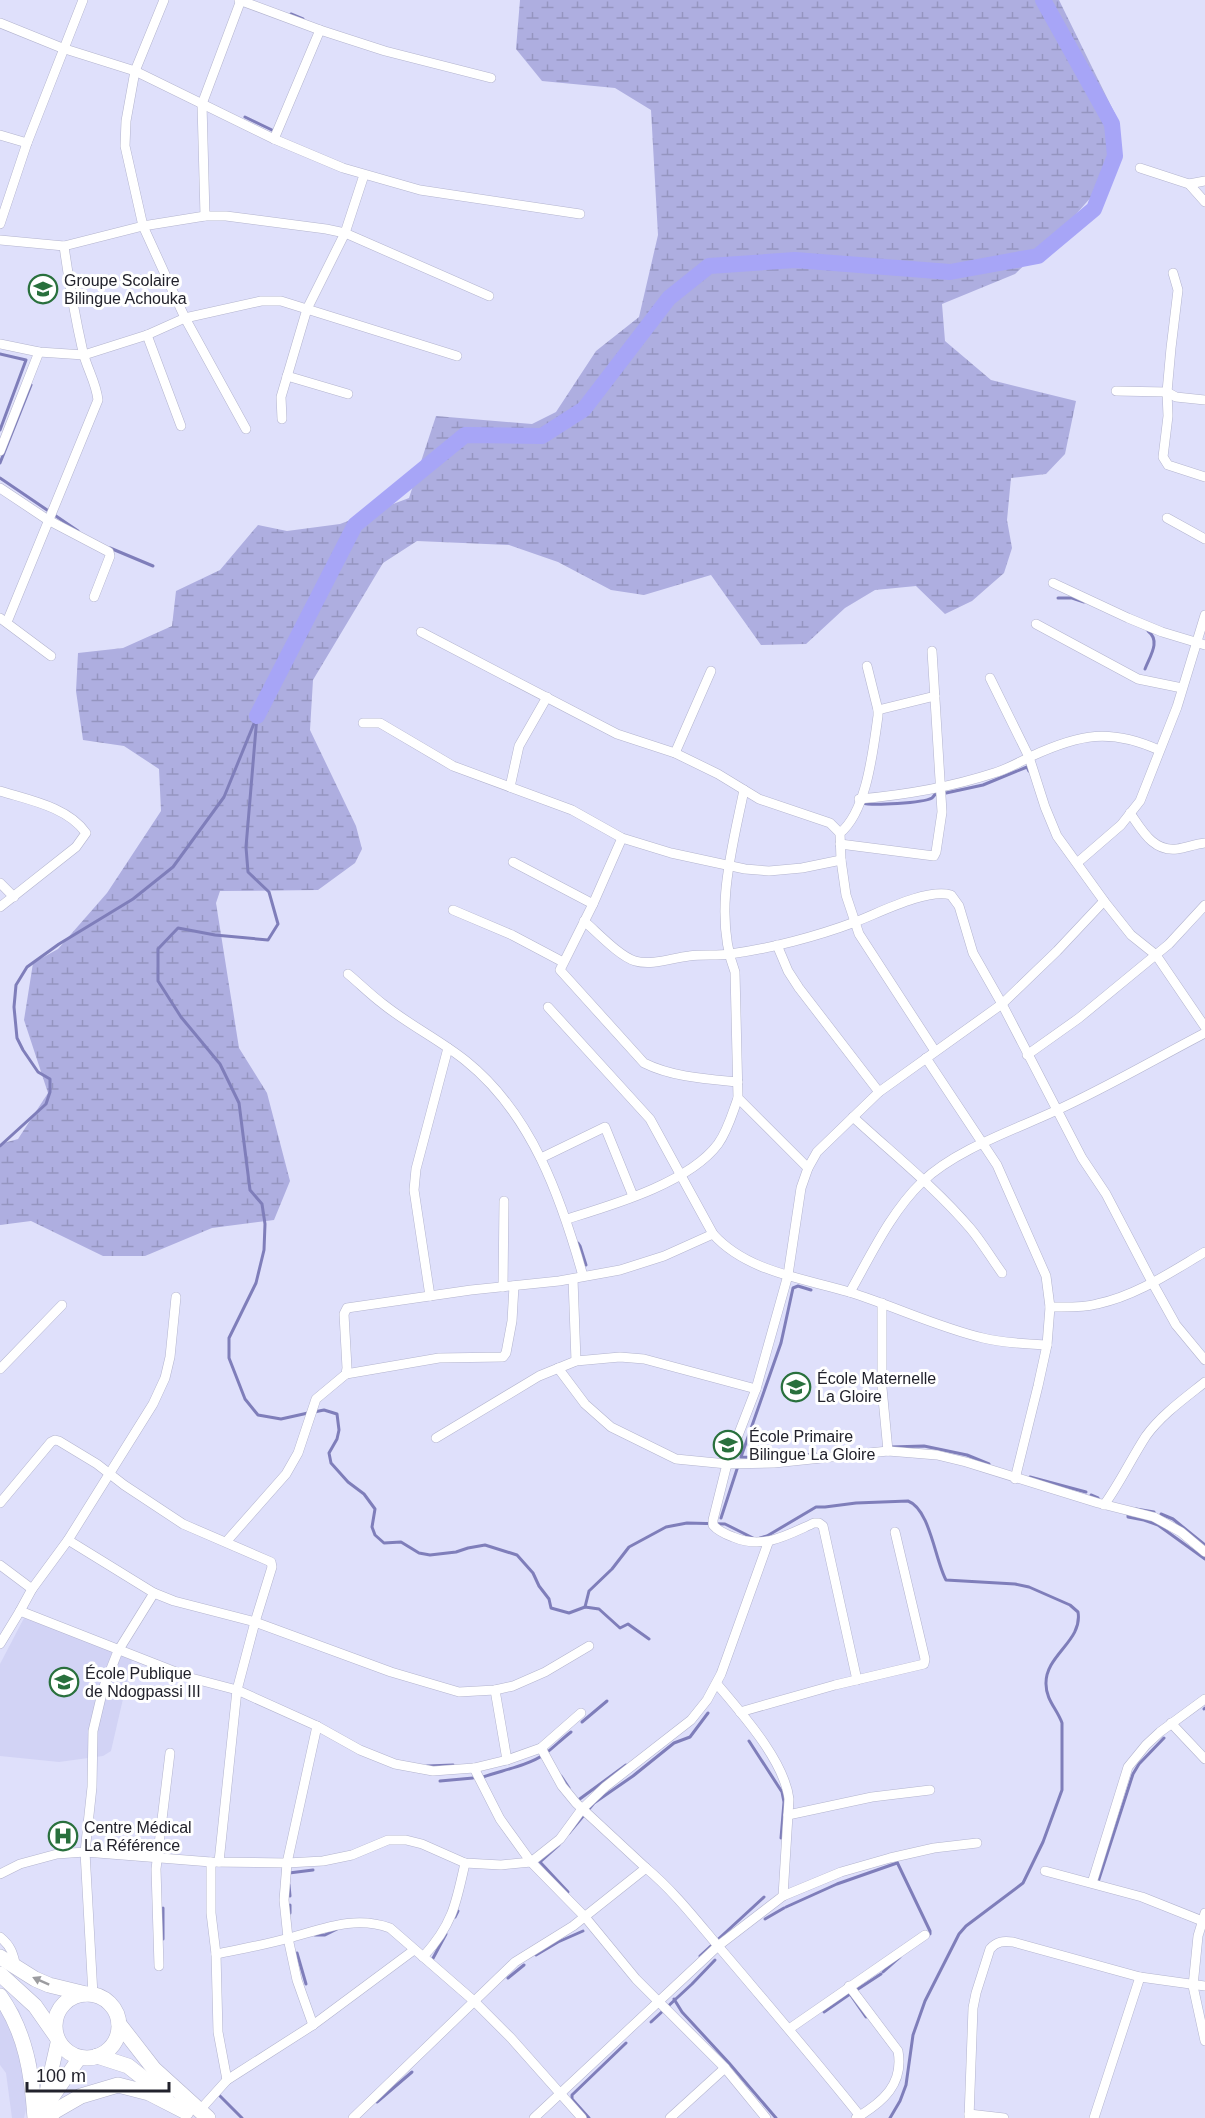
<svg xmlns="http://www.w3.org/2000/svg" width="1205" height="2118" font-family="Arial,sans-serif">
	<style>
		.built { fill: #d2d3f5 }
		.wetland { fill: url(#wetland-marsh) }
		.lines { fill: none; stroke-linecap: round; stroke-linejoin: round }
		.stream { stroke: #7f7eba; stroke-width: 3 }
		.river { stroke: #a7a5f7; stroke-width: 16 }
		.minor-casing { stroke: #b3b4ce; stroke-width: 10 }
		.secondary-casing { stroke: #b3b4ce; stroke-width: 15 }
		.trunk-casing { stroke: #b3b4ce; stroke-width: 16 }
		.minor { stroke: #fff; stroke-width: 9 }
		.secondary { stroke: #fff; stroke-width: 14 }
		.trunk { stroke: #fff; stroke-width: 15 }
		.oneway { fill: #9c9ca0 }
		.labels { text-anchor: middle; dominant-baseline: central; stroke-width: 6; stroke-linejoin: round; paint-order: stroke }
		.poi-label { font-size: 16px; fill: #22222c; stroke: #fff; text-anchor: start }
	</style>
	<defs>
		<pattern id="wetland-marsh" width="20" height="14" patternUnits="userSpaceOnUse" patternTransform="scale(1.5)"><rect width="20" height="14" fill="#aeaee0"/><path d="M1 5h8M5 5V1M11 12h8M15 12V8" fill="none" stroke="#9595c0"/></pattern>
	</defs>
	<rect width="100%" height="100%" fill="#dfe0fb"/>
	<g class="built">
		<path d="M24,1618L96,1644L132,1660L111,1751L103,1756L59,1762L0,1756V1664Z"/>
		<path d="M0,1992L19,2010L37,2064L24,2118H12L6,2073L0,2065Z"/>
	</g>
	<path class="wetland" d="M520,0H1059L1118,120L1108,178L1062,230L1015,274L942,304L945,341L991,380L1076,401L1065,454L1046,474L1011,478L1007,520L1012,548L1004,573L972,601L945,614L916,586L875,590L845,608L806,644L761,645L711,575L644,595L611,590L558,562L509,545L417,541L383,563L313,680L310,730L356,826L362,849L355,863L318,890L220,891L216,903L239,1048L267,1093L290,1181L274,1220L212,1228L145,1256H103L31,1221L0,1225V1144L18,1139L48,1093L24,1020L33,963L58,949L107,893L161,811L159,769L124,746L83,740L76,691L78,653L123,648L172,626L176,591L220,570L258,525L287,531L340,524L409,498L436,416L532,424L556,412L596,351L639,317L658,235L651,110L615,88L542,81L516,49Z"/>
	<g class="lines">
		<g class="stream">
			<path d="M291,14L303,19"/>
			<path d="M245,117L272,130"/>
			<path d="M0,354L26,360L0,430"/>
			<path d="M0,463L31,385"/>
			<path d="M0,478L78,531"/>
			<path d="M110,548L153,566"/>
			<path d="M1058,598H1072L1084,602"/>
			<path d="M1145,669C1150,656 1161,641 1148,631"/>
			<path d="M257,716L246,847L248,872L269,892L278,924L268,940L215,935L178,928L158,949V981L181,1017L220,1064L239,1103L250,1190L262,1204L265,1224L264,1250L256,1283L229,1338V1358L245,1399L258,1415L281,1419L308,1413"/>
			<path d="M944,792L946,793L983,785L1027,767L1029,771"/>
			<path d="M862,803C872,806 923,803 932,798C934,796 936,793 938,791"/>
			<path d="M0,1146L46,1104L50,1092V1079L38,1072L23,1050L17,1038L14,1007L16,985L27,967L59,944L133,899L173,867L224,797L255,721"/>
			<path d="M578,1243L580,1246L586,1265"/>
			<path d="M811,1290L798,1286L793,1288L781,1343L741,1457L763,1458L816,1454"/>
			<path d="M314,1412L324,1410L337,1414L339,1430L337,1439L329,1453L331,1463L348,1482L364,1494L375,1509L372,1527L375,1535L384,1543L401,1542L419,1553L430,1555L456,1552L468,1548L485,1545L517,1555L533,1573L539,1586L549,1599L551,1608L569,1613L585,1607L599,1609L620,1628L628,1624L649,1639"/>
			<path d="M891,1447L924,1446L967,1455L989,1464"/>
			<path d="M1030,1477L1086,1492"/>
			<path d="M1091,1495L1098,1498"/>
			<path d="M1136,1509L1154,1512"/>
			<path d="M1128,1514V1517L1144,1520L1158,1525L1205,1559"/>
			<path d="M1161,1514L1173,1519L1205,1545"/>
			<path d="M721,1518L738,1466"/>
			<path d="M760,1538L767,1536L816,1507H825L856,1503L908,1501C930,1509 935,1560 946,1580L1015,1584L1029,1587L1070,1605L1078,1612C1083,1641 1045,1655 1046,1684C1046,1700 1057,1709 1062,1723V1790L1043,1842L1023,1883L966,1926L959,1934L925,2001L913,2035L906,2085L900,2101L890,2118"/>
			<path d="M585,1607L589,1591L612,1569L629,1547L666,1527L687,1523L725,1524L753,1538"/>
			<path d="M1204,1709L1205,1708"/>
			<path d="M582,1722L607,1701"/>
			<path d="M749,1741L782,1792L784,1802L781,1838"/>
			<path d="M427,1766L453,1765"/>
			<path d="M561,1776L569,1788"/>
			<path d="M483,1779V1777C503,1770 527,1766 545,1754C554,1747 562,1739 571,1732"/>
			<path d="M440,1781L473,1778"/>
			<path d="M577,1801L626,1765"/>
			<path d="M569,1833L594,1803L633,1776L674,1743L690,1737L708,1713"/>
			<path d="M559,1845L540,1862L568,1892"/>
			<path d="M896,1860L930,1931V1934L926,1936"/>
			<path d="M289,1873L313,1870"/>
			<path d="M1098,1882L1133,1774L1139,1764L1164,1738"/>
			<path d="M289,1885L290,1896"/>
			<path d="M290,1905V1913"/>
			<path d="M786,1907L837,1884L897,1863"/>
			<path d="M163,1908V1939"/>
			<path d="M455,1917L458,1911"/>
			<path d="M765,1919L784,1908"/>
			<path d="M315,1935H325L337,1929"/>
			<path d="M297,1953L306,1984"/>
			<path d="M536,1955L558,1942L583,1931"/>
			<path d="M700,1956L764,1897"/>
			<path d="M431,1962L446,1934"/>
			<path d="M883,1972L900,1957"/>
			<path d="M508,1978L524,1965"/>
			<path d="M855,1991L881,1974"/>
			<path d="M674,1999L682,2012L729,2063L776,2118"/>
			<path d="M824,2012L850,1994L866,2017"/>
			<path d="M651,2022L692,1984L715,1960"/>
			<path d="M218,2094L242,2118"/>
			<path d="M377,2102L412,2072"/>
			<path d="M589,2118L572,2099V2095L626,2043"/>
		</g>
		<path class="river" d="M257,716L355,525L465,435L542,436L584,409L669,298L709,266L795,260L950,272L1038,256L1094,209L1115,156L1112,124L1043,0"/>
		<g class="minor-casing">
			<g id="minor">
				<path d="M239,0L320,30L274,139"/>
				<path d="M0,23L62,48L135,71L274,139L343,168L420,190L580,214"/>
				<path d="M320,30L385,51L491,78"/>
				<path d="M0,135L27,143"/>
				<path d="M1140,168L1189,184L1205,202"/>
				<path d="M1189,184L1205,181"/>
				<path d="M205,216L202,104L241,0"/>
				<path d="M0,224L27,143L83,0"/>
				<path d="M0,240L64,246L143,226L205,216H226L326,229L345,233L489,296"/>
				<path d="M1173,273L1178,290L1171,348L1167,392L1168,416L1163,457L1168,465L1205,477"/>
				<path d="M147,335L181,426"/>
				<path d="M0,344L39,352L84,355L147,335L185,318L143,226L125,146L126,121L135,71L164,0"/>
				<path d="M287,376L348,394"/>
				<path d="M1116,391L1167,392L1176,397L1205,400"/>
				<path d="M282,419L281,397L307,309L345,233L364,175"/>
				<path d="M246,429L185,318L261,301H281L457,356"/>
				<path d="M0,451L39,352"/>
				<path d="M0,488L48,520L109,552L110,556L94,597"/>
				<path d="M1167,518L1205,539"/>
				<path d="M1053,583L1128,618L1162,632L1205,645"/>
				<path d="M0,618L51,656"/>
				<path d="M7,622L98,400C96,382 87,369 83,352C75,317 69,282 64,246"/>
				<path d="M1036,624L1138,679L1182,688"/>
				<path d="M421,632L617,734L675,753L718,774L759,799L830,823L840,833"/>
				<path d="M867,666L878,710V716C873,750 867,811 840,833L841,860L846,895L859,934L935,1051"/>
				<path d="M990,678L1029,757L1045,807L1057,836L1104,901L1131,935L1156,955L1205,1027"/>
				<path d="M878,710L935,696"/>
				<path d="M363,723H380L453,766L572,810L622,838L671,853L745,869L769,871L802,868L841,860"/>
				<path d="M675,753L711,671"/>
				<path d="M510,787L519,746L547,697"/>
				<path d="M744,790C732,849 713,914 735,972L738,1098L808,1168"/>
				<path d="M0,791C29,800 68,807 86,833L76,847L0,907"/>
				<path d="M859,799C905,795 951,787 994,773C1008,769 1019,762 1032,756C1080,734 1110,728 1159,750"/>
				<path d="M1130,813C1142,830 1153,852 1177,849C1186,848 1195,844 1205,843"/>
				<path d="M622,838L593,904L560,970L644,1063C672,1077 706,1079 738,1082"/>
				<path d="M840,844L934,856L936,852L942,812L932,651"/>
				<path d="M513,862L593,904"/>
				<path d="M1077,863L1121,825L1140,801L1177,707L1205,615"/>
				<path d="M0,883L14,897"/>
				<path d="M453,910L512,935L563,962"/>
				<path d="M584,921C597,932 619,956 635,961C652,966 672,958 689,956C703,954 717,956 730,954C769,949 818,936 855,922C879,913 926,888 951,895L959,906L973,953L1002,1004L1082,1158L1106,1194L1152,1282L1176,1325L1205,1360"/>
				<path d="M777,945L788,971L799,988L879,1092"/>
				<path d="M348,974C360,984 371,995 383,1004C409,1025 440,1040 466,1061C532,1114 561,1198 583,1276"/>
				<path d="M548,1007L650,1119L713,1234C747,1272 803,1278 849,1292C894,1306 937,1327 983,1338C1003,1343 1026,1344 1047,1345"/>
				<path d="M1027,1055L1079,1018L1169,944L1205,905"/>
				<path d="M926,1058L997,1165L1046,1276L1050,1307L1047,1345L1038,1386L1015,1479"/>
				<path d="M853,1117C892,1153 935,1187 970,1228C982,1242 991,1258 1002,1273"/>
				<path d="M541,1158L605,1127L633,1196"/>
				<path d="M567,1219C612,1205 689,1183 718,1144C728,1130 732,1114 738,1098"/>
				<path d="M573,1279L576,1361"/>
				<path d="M503,1287L504,1201"/>
				<path d="M850,1292C871,1255 891,1212 922,1182C955,1150 1014,1130 1055,1111C1106,1088 1155,1059 1205,1033"/>
				<path d="M430,1296L414,1190L416,1169L448,1048"/>
				<path d="M176,1297L170,1357L165,1378L153,1404L68,1540L32,1589L20,1611L191,1678L237,1690L317,1726L360,1750L395,1764L433,1771L474,1768L507,1760L541,1748L581,1713"/>
				<path d="M882,1303V1388L888,1451"/>
				<path d="M1050,1307C1065,1307 1082,1308 1097,1304C1136,1296 1171,1272 1205,1252"/>
				<path d="M558,1368L585,1404L611,1427L676,1459L727,1464L774,1463L888,1451L937,1455L966,1462L1098,1503L1154,1517L1181,1532L1205,1552"/>
				<path d="M0,1369L62,1305"/>
				<path d="M346,1374L439,1358L503,1357L506,1353L512,1321L514,1286"/>
				<path d="M436,1438L539,1376L576,1361L620,1357L644,1359L756,1389"/>
				<path d="M0,1503L51,1442L55,1440L59,1441L97,1464L124,1485L183,1524L271,1562L272,1567L255,1622L237,1690L219,1862"/>
				<path d="M1104,1505C1120,1483 1131,1459 1146,1436C1161,1415 1185,1398 1205,1382"/>
				<path d="M68,1540L154,1593L174,1601L255,1622L391,1672L459,1692L495,1690L513,1686L545,1672L589,1646"/>
				<path d="M226,1542L286,1474L298,1453L316,1399L346,1374L347,1368L344,1314L347,1308L471,1290L559,1281L620,1270L664,1256L713,1234"/>
				<path d="M0,1565L32,1589"/>
				<path d="M0,1644L20,1611"/>
				<path d="M857,1680L823,1526L819,1523H814C787,1535 763,1550 733,1537C725,1534 718,1531 713,1525V1520L727,1464L756,1389L788,1275L801,1188L808,1168L817,1152L879,1092L1002,1004L1057,951L1104,901"/>
				<path d="M717,1684C742,1714 784,1760 789,1799L783,1896"/>
				<path d="M495,1690L507,1760"/>
				<path d="M740,1712L835,1685L924,1664L925,1659L895,1532"/>
				<path d="M1171,1723L1205,1759"/>
				<path d="M541,1748L562,1786L576,1803L646,1868"/>
				<path d="M474,1768L500,1819L531,1862L585,1917L636,1979L725,2068L766,2118"/>
				<path d="M788,1815L872,1797L930,1790"/>
				<path d="M211,1862V1913L216,1954L218,2032L227,2080"/>
				<path d="M1045,1871L1142,1897L1205,1922"/>
				<path d="M0,1874L20,1864L57,1854L85,1852L211,1862L287,1863L323,1861L352,1855L388,1840H406L422,1844L465,1863L501,1865L531,1862L560,1839L582,1809L605,1787L691,1720L707,1700L721,1674L768,1543"/>
				<path d="M1092,1883L1128,1767L1146,1745L1160,1732L1205,1699"/>
				<path d="M1205,1913L1198,1936L1193,1986L1205,2041"/>
				<path d="M0,1937C11,1946 13,1953 16,1967"/>
				<path d="M216,1954C240,1949 265,1945 289,1938C323,1929 355,1915 390,1928L474,2001L511,2038L582,2118"/>
				<path d="M423,1957C452,1925 456,1905 465,1863"/>
				<path d="M159,1966L156,1869L170,1753"/>
				<path d="M849,1986L898,2051C904,2084 883,2102 856,2118"/>
				<path d="M93,1995L85,1852L92,1787L93,1731L103,1689L118,1651L154,1593"/>
				<path d="M313,2025L297,1980L288,1938L284,1900L287,1863L317,1726"/>
				<path d="M789,2029L925,1935"/>
				<path d="M200,2110L227,2080L313,2025L414,1950"/>
				<path d="M969,2114L1004,2118"/>
				<path d="M353,2118L515,1962L573,1926L646,1868C676,1893 699,1924 724,1953C770,2007 816,2061 860,2116"/>
				<path d="M534,2118L718,1946L783,1896L841,1872L890,1858L934,1848L977,1843"/>
				<path d="M670,2118L725,2068"/>
				<path d="M969,2118L973,2008L976,1993L990,1949C997,1941 1003,1941 1013,1942L1140,1977L1205,1986"/>
				<path d="M1094,2118L1140,1977"/>
			</g>
		</g>
		<g class="secondary-casing">
			<g id="secondary">
				<path d="M44,2103L58,2041"/>
				<path d="M38,2118L80,2057"/>
			</g>
		</g>
		<g class="trunk-casing">
			<g id="trunk">
				<path d="M0,1957L35,1979L49,1985L86,1994"/>
				<path d="M0,1974L35,2006L56,2036"/>
				<circle cx="87" cy="2026" r="32"/>
				<path d="M0,1996C26,2033 32,2074 35,2118"/>
				<path d="M119,2024L154,2069L208,2118"/>
				<path d="M97,2056L128,2066L166,2096"/>
				<path d="M48,2118L55,2111L81,2096L118,2085L149,2093L186,2112"/>
			</g>
		</g>
		<use href="#minor" class="minor"/>
		<use href="#secondary" class="secondary"/>
		<use href="#trunk" class="trunk"/>
	</g>
	<defs><path id="oneway-solid" d="M-6-.8H1V-3.2L6.5 0L1 3.2V.8H-6Z" transform="scale(1.5)"/></defs>
	<use class="oneway" href="#oneway-solid" transform="translate(41 1981) rotate(-156)"/>
	<defs>
		<g id="school-ring" transform="scale(1.5)"><circle r="9.5" fill="#fff" stroke="#29703d" stroke-width="1.5"/><path d="M0-5L7-2L0 1L-7-2ZM-4 1L0 2.5L4 1V4Q0 6-4 4Z" fill="#29703d"/></g>
		<g id="hospital-ring" transform="scale(1.5)"><circle r="9.5" fill="#fff" stroke="#29703d" stroke-width="1.5"/><path d="M-5-5h3v3.5h4V-5h3V5h-3V1.5h-4V5h-3Z" fill="#29703d"/></g>
	</defs>
	<g fill-rule="evenodd">
		<use href="#school-ring" x="43" y="289"/>
		<use href="#school-ring" x="796" y="1387"/>
		<use href="#school-ring" x="728" y="1445"/>
		<use href="#school-ring" x="64" y="1682"/>
		<use href="#hospital-ring" x="63" y="1836"/>
	</g>
	<g class="labels">
		<g class="poi-label">
			<text x="64" y="280">Groupe Scolaire<tspan x="64" dy="18">Bilingue Achouka</tspan></text>
			<text x="817" y="1378">École Maternelle<tspan x="817" dy="18">La Gloire</tspan></text>
			<text x="749" y="1436">École Primaire<tspan x="749" dy="18">Bilingue La Gloire</tspan></text>
			<text x="85" y="1673">École Publique<tspan x="85" dy="18">de Ndogpassi III</tspan></text>
			<text x="84" y="1827">Centre Médical<tspan x="84" dy="18">La Référence</tspan></text>
		</g>
	</g>
	<path d="M27 2082v9h142v-9" fill="none" stroke="#22222c" stroke-width="3"/>
	<text x="36" y="2082" font-size="18" fill="#22222c" stroke="#ffffff" stroke-width="4.5" paint-order="stroke">100 m</text>
</svg>
